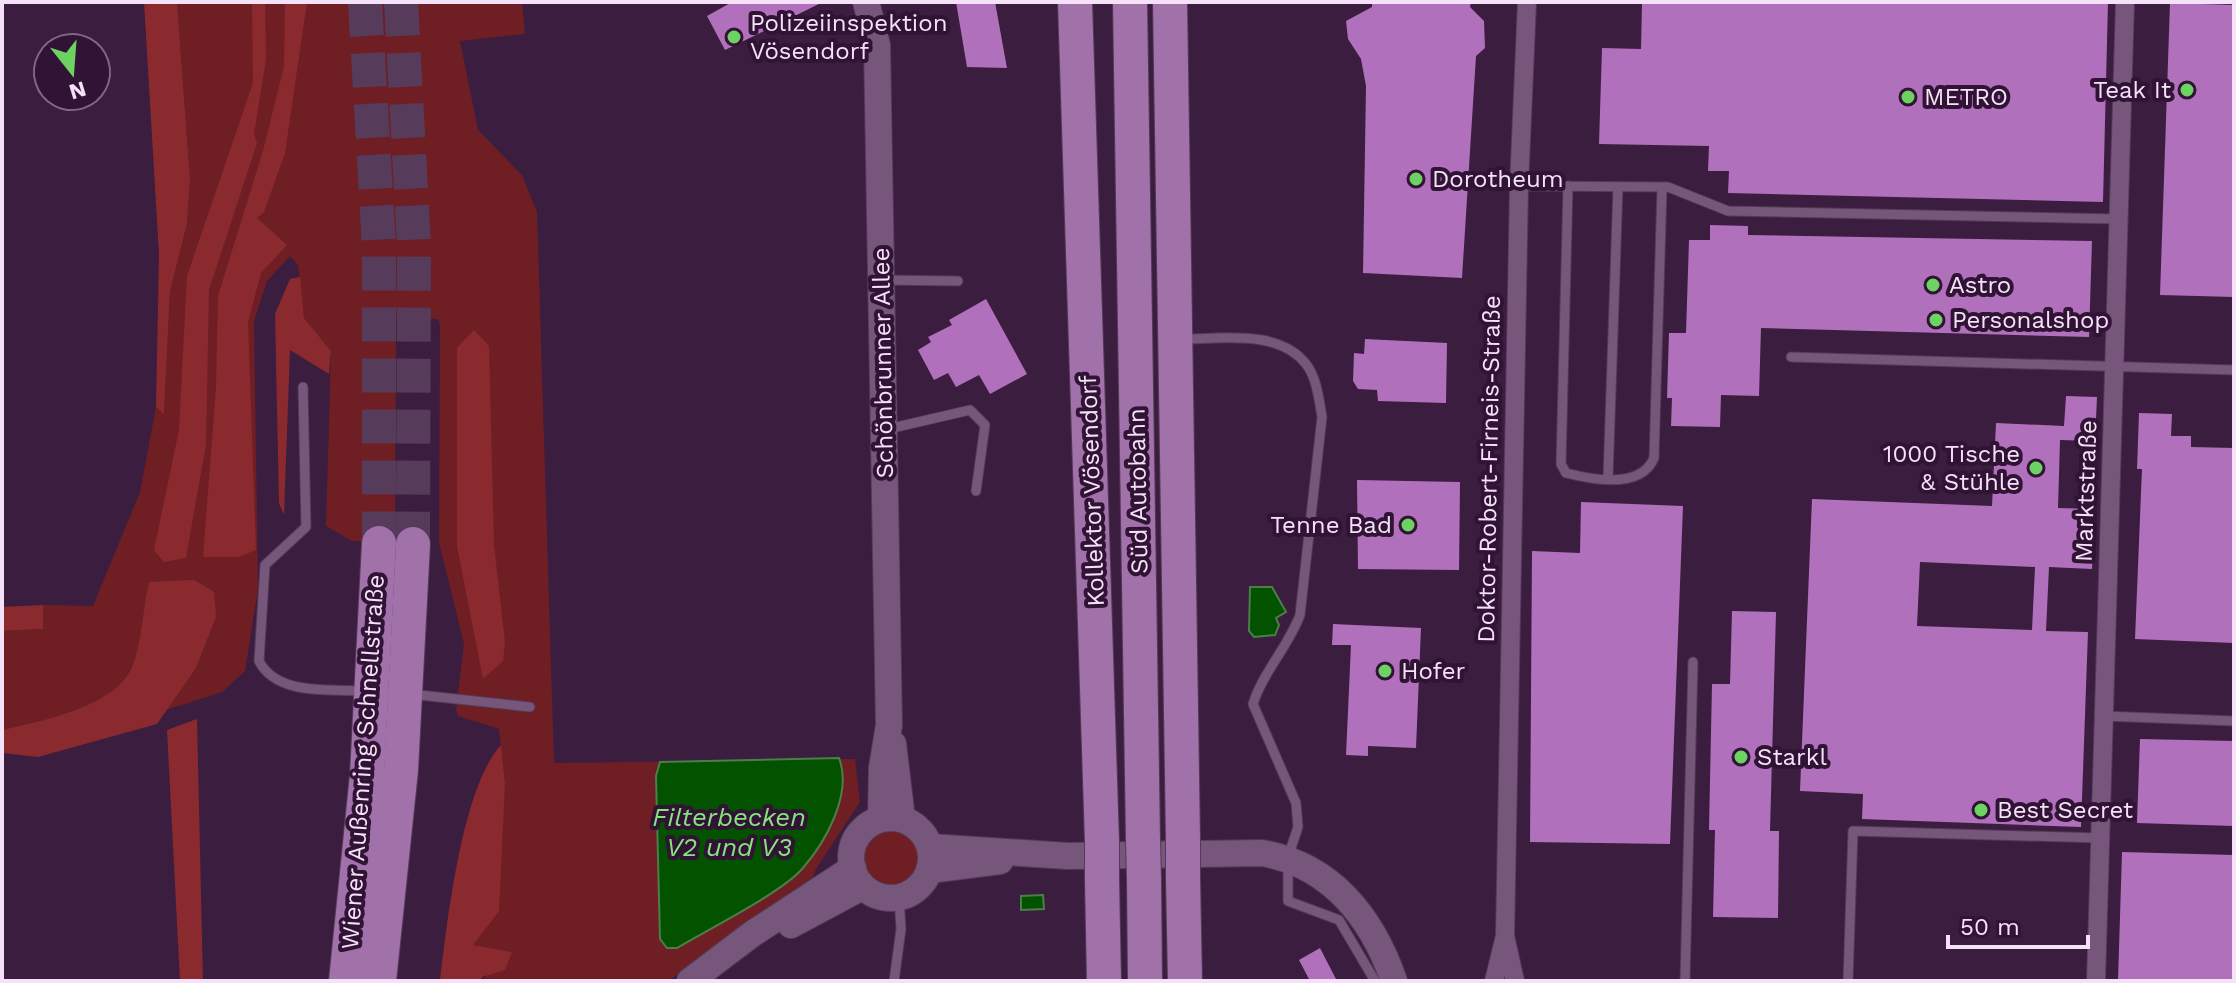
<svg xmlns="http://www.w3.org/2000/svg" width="2236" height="983" font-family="'Work Sans',sans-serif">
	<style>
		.green { fill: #6f1f23 }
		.forest { fill: #8a2a2e }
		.water { fill: #035200; stroke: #4c7d4a; stroke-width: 2 }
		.building { fill: #b170bb; fill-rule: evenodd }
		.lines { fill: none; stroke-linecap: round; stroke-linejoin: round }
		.highway-tunnel { stroke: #573b5b; stroke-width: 34; stroke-dasharray: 34 17; stroke-linecap: butt }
		.lane-casing { stroke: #543a58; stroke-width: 11 }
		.street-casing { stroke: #543a58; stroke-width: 20 }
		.secondary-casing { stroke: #543a58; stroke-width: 28 }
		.highway-casing { stroke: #543a58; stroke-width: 36 }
		.lane { stroke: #77567c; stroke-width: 9 }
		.street { stroke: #77567c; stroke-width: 18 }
		.secondary { stroke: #77567c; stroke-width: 26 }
		.highway { stroke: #a171a9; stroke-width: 34 }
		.highway-bridge-casing { stroke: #543a58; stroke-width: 36; stroke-linecap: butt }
		.highway-bridge { stroke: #a171a9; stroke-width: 34 }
		.poi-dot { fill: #6cd362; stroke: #301335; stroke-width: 3 }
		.labels { text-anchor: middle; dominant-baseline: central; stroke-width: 8; stroke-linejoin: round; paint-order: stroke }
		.poi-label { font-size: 24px; fill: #f5e2f8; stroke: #301335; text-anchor: start }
		.street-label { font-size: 24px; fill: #f5e2f8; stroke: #301335 }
		.water-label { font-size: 26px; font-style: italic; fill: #88e27e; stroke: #301335 }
	</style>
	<rect width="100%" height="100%" fill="#3b1d3f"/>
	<g class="green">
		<path d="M177,2H522L525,34L460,41L478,130L522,175L537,212L554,763L855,759L860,802L816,869L809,886L668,981H481L511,952L473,945L505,783L499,729L458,716L456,710L464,644L439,542L440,325L438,319L396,318L395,541H352L326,526L331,351L304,318L298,265L290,256L267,281L254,321L258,589L245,671L222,692L163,711L196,668L216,617L149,582C144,608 142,642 132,667C115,707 40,721 2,730V631L43,629V605L93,606L140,492L156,407L164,413L170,291L187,224L190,179Z"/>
		<circle cx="892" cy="858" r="30"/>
	</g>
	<g class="forest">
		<path d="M144,2H177L190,179L187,224L170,291L164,414L156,407L159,254Z"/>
		<path d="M252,2H265L266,59L254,134L257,143L209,290L206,444L186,558L164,562L154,550L179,430L187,276L253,83Z"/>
		<path d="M285,2H307L285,153L264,212L257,218L287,245L261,273L248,322L256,550L239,557H203L216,388L218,296L263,151L284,66Z"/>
		<path d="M300,277L304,318L331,351L329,374L290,350L284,515L279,503L275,314L290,279Z"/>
		<path d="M474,330L489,346L494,545L505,642L503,661L483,679L457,546V348Z"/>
		<path d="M194,580L214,592L216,617L196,668L157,724L38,757L2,753V730C40,721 115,707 132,667C142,642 143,608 149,582Z"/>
		<path d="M43,605V629L2,631V607Z"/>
		<path d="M197,719L203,981H180L167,730Z"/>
		<path d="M501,745L505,783L499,911L473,945L512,952L505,970L482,977L481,981H440C447,922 462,787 501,745Z"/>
	</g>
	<g class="water">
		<path d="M1250,587H1272L1286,612L1276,618L1279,625L1275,635L1254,637L1249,631Z"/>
		<path d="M839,758C853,794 825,843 802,869C781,893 707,930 677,948H667L660,939L656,776L660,762Z"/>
		<path d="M1043,895L1044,909L1021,910V896Z"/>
	</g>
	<g class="building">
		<path d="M732,2H823L725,50L707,16Z"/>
		<path d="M956,2H995L1007,68L967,67Z"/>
		<path d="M1372,2H1471L1470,7L1484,21L1485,48L1476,56L1462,278L1363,273L1366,86L1361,59L1348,39L1346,21L1372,7Z"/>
		<path d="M1642,2H2108L2103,202L1728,193L1729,171H1708L1709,146L1599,144L1602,48L1641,49Z"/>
		<path d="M2170,3L2234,5V297L2160,295Z"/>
		<path d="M1710,225L1748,226V235L2092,241L2089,337L1761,328L1759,396L1721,395L1720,427L1671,426L1672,398H1667L1669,333H1686L1689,240H1710Z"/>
		<path d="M986,299L1027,374L990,394L979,375L956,387L948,373L934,380L918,350L931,342L928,337L952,325L949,320Z"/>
		<path d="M1365,339L1447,343L1446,403L1378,401L1377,390L1358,389L1353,381L1354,353L1364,354Z"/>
		<path d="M2066,396L2097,397L2095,441L2060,440L2058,508L2095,509L2092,569L2049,567L2046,631L2088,632L2081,827L1862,819L1863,794L1800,791L1812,499L1992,506L1996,423L2064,426ZM1920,562L2035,567L2032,630L1917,626Z"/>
		<path d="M2139,413L2172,414L2171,436H2191V447L2234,448V643L2135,639L2142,469H2137Z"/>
		<path d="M1357,480L1460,482L1459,570L1358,569Z"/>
		<path d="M1581,502L1683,506L1670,844L1530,842L1532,551L1580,553Z"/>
		<path d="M1732,611L1776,612L1770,831H1779L1778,918L1713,917L1715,830H1709L1712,684H1730Z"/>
		<path d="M1333,624L1421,628L1416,748L1368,746V756L1346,755L1351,645H1332Z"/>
		<path d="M2140,739L2234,741V826L2137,823Z"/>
		<path d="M2122,852L2234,855V981H2118Z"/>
		<path d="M1320,948L1337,981H1310L1299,960Z"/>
	</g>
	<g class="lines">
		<g class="highway-tunnel">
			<path d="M365,2L379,247V543"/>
			<path d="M401,2L414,246L413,544"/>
		</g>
		<g class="lane-casing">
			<g id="lane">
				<path d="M1519,186L1668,187L1728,211L2118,219"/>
				<path d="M1568,186L1561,464L1566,473C1593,480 1641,489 1654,458L1662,188"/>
				<path d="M882,280L958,281"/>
				<path d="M1182,339C1221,339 1279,329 1306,364C1317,378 1319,400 1322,417L1300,615C1288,647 1263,672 1253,704L1296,803L1298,827L1288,857V901L1339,920L1375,981"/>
				<path d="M1791,357L2234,370"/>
				<path d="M303,387L306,527L265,565L259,661C277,696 330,689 365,691"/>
				<path d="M888,429L970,410L985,425L976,491"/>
				<path d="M1608,478L1618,187"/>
				<path d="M410,694L530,707"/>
				<path d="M2103,716L2234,721"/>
				<path d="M894,981L901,929L899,897"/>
				<path d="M1685,981L1693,662"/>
				<path d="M1848,981L1853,831L2100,838"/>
			</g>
		</g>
		<g class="street-casing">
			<g id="street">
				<path d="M1505,936L1515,981"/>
				<path d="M1494,981L1505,936L1519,186L1527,2"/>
				<path d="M2096,981L2125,2"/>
			</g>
		</g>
		<g class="secondary-casing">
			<g id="secondary">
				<path d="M866,2L877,45L889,725L882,768L881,818"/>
				<path d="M893,744L902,819"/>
				<circle cx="891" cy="858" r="40"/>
				<path d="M930,847L1068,856L1262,853C1331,865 1372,917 1394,981"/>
				<path d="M929,870L1000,861"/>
				<path d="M791,925L862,887"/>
				<path d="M690,981L752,934L853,868"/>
			</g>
		</g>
		<g class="highway-casing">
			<g id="highway">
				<path d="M1075,2L1102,842"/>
				<path d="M1130,2L1143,841"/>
				<path d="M1170,2L1183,840"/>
				<path d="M1183,878L1185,981"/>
				<path d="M1144,879L1145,981"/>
				<path d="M1102,880L1104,981"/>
				<path d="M346,981L367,775L379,543"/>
				<path d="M379,981L401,770L413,544"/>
			</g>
		</g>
		<use href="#lane" class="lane"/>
		<use href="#street" class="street"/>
		<use href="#secondary" class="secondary"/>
		<use href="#highway" class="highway"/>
		<g class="highway-bridge-casing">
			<g id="highway-bridge">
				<path d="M1183,840V878"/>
				<path d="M1143,841L1144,879"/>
				<path d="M1102,842V880"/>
			</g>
		</g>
		<use href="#highway-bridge" class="highway-bridge"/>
	</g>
	<g class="poi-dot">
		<circle cx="734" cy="37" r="8"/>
		<circle cx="2187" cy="90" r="8"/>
		<circle cx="1908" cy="97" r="8"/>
		<circle cx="1416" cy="179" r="8"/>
		<circle cx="1933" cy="285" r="8"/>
		<circle cx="1936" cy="320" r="8"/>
		<circle cx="2036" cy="468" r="8"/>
		<circle cx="1408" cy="525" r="8"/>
		<circle cx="1385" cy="671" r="8"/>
		<circle cx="1741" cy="757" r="8"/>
		<circle cx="1981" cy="810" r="8"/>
	</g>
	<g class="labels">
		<g class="poi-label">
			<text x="750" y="23">Polizeiinspektion<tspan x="750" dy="28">Vösendorf</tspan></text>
			<text x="2171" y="90" text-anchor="end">Teak It</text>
			<text x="1924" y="97">METRO</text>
			<text x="1432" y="179">Dorotheum</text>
			<text x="1949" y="285">Astro</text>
			<text x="1952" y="320">Personalshop</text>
			<text x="2020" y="454" text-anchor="end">1000 Tische<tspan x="2020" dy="28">&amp; Stühle</tspan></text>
			<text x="1392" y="525" text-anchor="end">Tenne Bad</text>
			<text x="1401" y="671">Hofer</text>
			<text x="1757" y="757">Starkl</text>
			<text x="1997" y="810">Best Secret</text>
		</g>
		<g class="street-label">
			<text transform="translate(883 363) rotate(-91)">Schönbrunner Allee</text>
			<text transform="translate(1489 469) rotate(-89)">Doktor-Robert-Firneis-Straße</text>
			<text transform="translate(1092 491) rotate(-92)">Kollektor Vösendorf</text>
			<text transform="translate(1138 491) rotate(-91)">Süd Autobahn</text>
			<text transform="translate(2086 491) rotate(-88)">Marktstraße</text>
			<text transform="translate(363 762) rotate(-86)">Wiener Außenring Schnellstraße</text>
		</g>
		<g class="water-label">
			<text x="729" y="817">Filterbecken<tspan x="729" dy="30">V2 und V3</tspan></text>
		</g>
	</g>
	<rect width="2236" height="983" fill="none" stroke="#f5e2f8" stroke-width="8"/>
	<g transform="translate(72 72) rotate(163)"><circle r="38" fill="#301335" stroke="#7f6683" stroke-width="2"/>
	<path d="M0-6L14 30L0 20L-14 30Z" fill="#6cd362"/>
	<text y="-12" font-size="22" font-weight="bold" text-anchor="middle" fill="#f5e2f8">N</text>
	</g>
	<path d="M1948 935v12h140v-12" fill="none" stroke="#f5e2f8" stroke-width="4"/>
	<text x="1960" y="935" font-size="24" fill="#f5e2f8" stroke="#301335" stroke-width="6" paint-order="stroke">50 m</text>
</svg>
